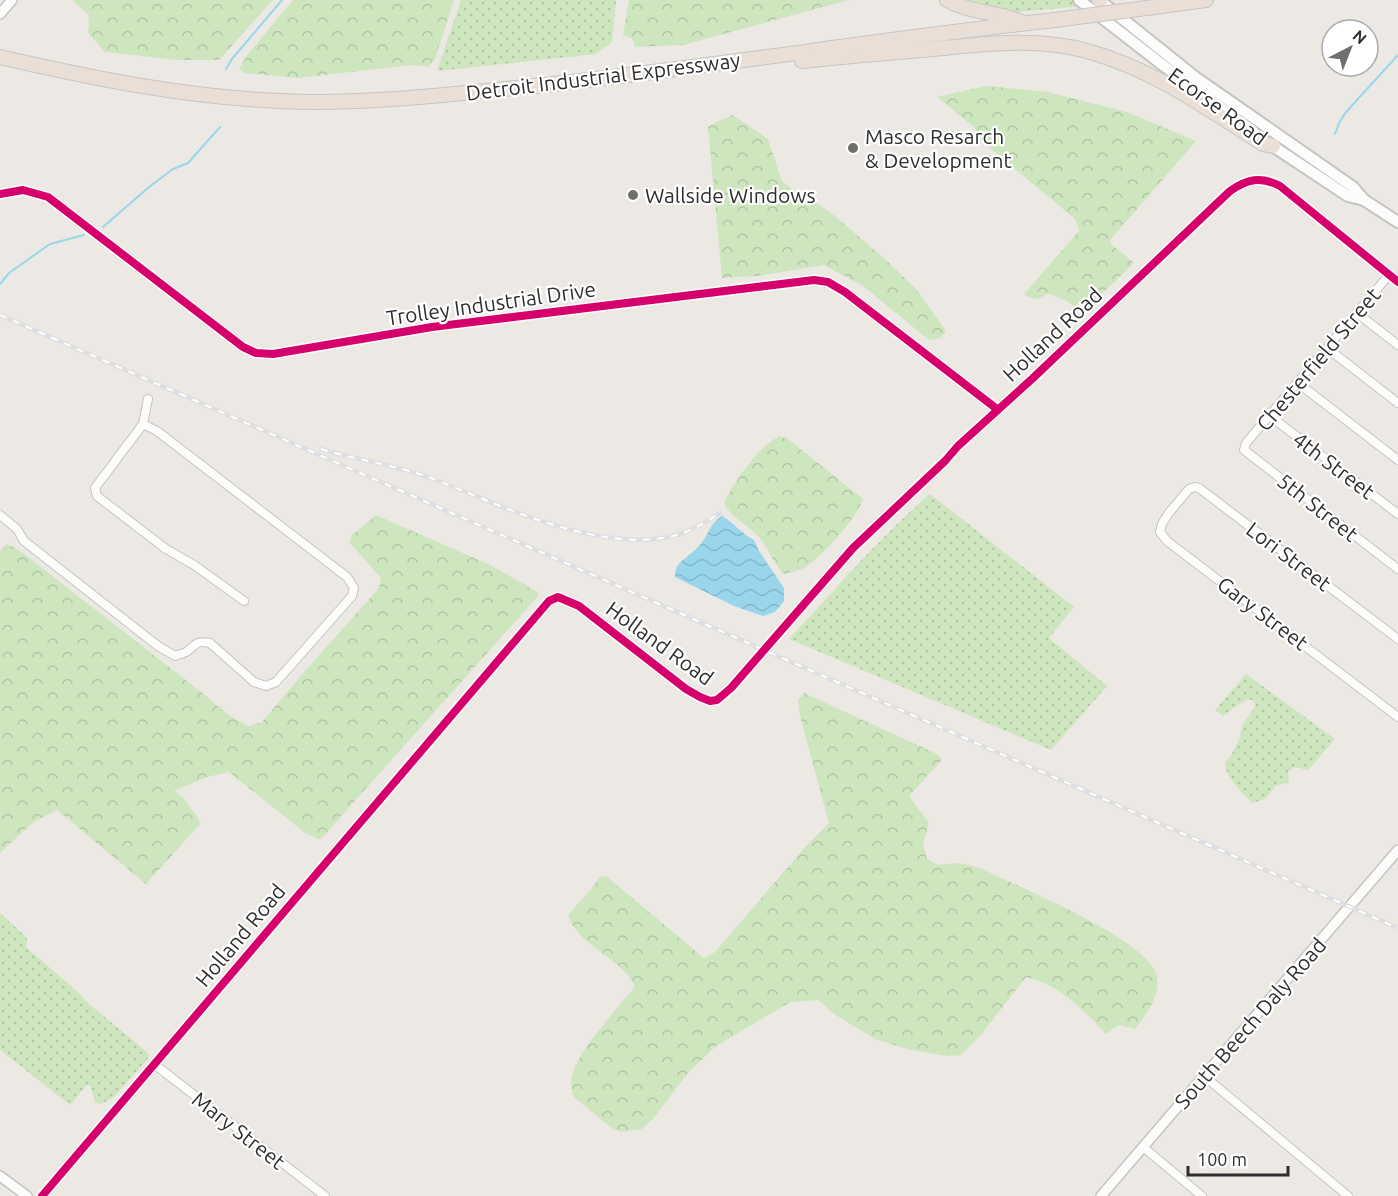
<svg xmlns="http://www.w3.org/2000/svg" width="1398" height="1196" font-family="Ubuntu,sans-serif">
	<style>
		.grass { fill: url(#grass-dots) }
		.forest { fill: url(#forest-crowns) }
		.water { fill: url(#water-waves) }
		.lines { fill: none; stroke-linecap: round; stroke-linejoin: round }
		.stream { stroke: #99d6ec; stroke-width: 2 }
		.minor-casing { stroke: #c5c4c5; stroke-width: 10 }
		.tertiary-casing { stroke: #c5c4c5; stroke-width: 12 }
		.secondary-casing { stroke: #c5c4c5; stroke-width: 14 }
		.motorway-casing { stroke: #c6c5c4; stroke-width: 16 }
		.minor { stroke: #fcfcfb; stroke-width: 8 }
		.tertiary { stroke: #fcfcfb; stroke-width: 9 }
		.secondary { stroke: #fcfcfb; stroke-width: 10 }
		.motorway { stroke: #eadfd6; stroke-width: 14 }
		.rail-casing { stroke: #dfdfe1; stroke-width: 4.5 }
		.rail { stroke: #fff; stroke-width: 2; stroke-dasharray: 7; stroke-linecap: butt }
		.motorway-bridge-casing { stroke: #c6c5c4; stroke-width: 16; stroke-linecap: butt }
		.motorway-bridge { stroke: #eadfd6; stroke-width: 14 }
		.cycleway-casing { stroke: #fff; stroke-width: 11 }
		.cycleway { stroke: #d6006c; stroke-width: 8 }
		.poi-dot { fill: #706f6e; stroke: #fff; stroke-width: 2 }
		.labels { text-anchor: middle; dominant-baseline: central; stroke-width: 4.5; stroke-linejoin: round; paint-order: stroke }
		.street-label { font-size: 21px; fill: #2e2e2e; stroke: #fff }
		.poi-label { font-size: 21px; fill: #2e2e2e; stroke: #fff; text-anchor: start }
	</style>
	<defs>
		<pattern id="grass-dots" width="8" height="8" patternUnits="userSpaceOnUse" patternTransform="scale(1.5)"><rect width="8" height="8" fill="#cee6be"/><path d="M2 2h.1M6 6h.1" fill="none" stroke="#b1c6a4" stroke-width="1.8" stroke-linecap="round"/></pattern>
		<pattern id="forest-crowns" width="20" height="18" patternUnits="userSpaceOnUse" patternTransform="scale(1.5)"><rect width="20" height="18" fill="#cee6be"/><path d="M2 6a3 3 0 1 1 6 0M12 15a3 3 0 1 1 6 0" fill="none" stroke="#b1c6a4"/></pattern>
		<pattern id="water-waves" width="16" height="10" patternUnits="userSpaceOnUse" patternTransform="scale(1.5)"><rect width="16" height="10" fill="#99d6ec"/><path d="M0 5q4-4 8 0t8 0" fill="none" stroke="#84b8cb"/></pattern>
	</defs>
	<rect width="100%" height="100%" fill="#ece8e4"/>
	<g class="grass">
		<path d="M461,0H616L612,42L596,54L437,71Z"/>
		<path d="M959,0H1075L1083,6L1017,12L1001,11Z"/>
		<path d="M930,494L1074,607L1049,638L1107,686L1051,750L789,639C835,590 879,538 930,494Z"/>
		<path d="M1246,674L1335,739L1308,770C1299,769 1295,764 1288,772L1289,782L1276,786L1265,799L1252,803C1242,793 1226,778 1225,763L1231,756L1240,737L1242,726L1255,706L1254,701L1247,699L1223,716L1215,710Z"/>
		<path d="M0,913L27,938L26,947L80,994L87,1002L148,1053L149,1057L114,1097L101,1104L95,1102L90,1085H87L70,1105L0,1050Z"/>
	</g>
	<g class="forest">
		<path d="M73,0H273L219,60H177L105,52L88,33C91,6 86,17 73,0Z"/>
		<path d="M293,0H454L435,59L428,67L412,65L298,78L245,73L239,69L247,55Z"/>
		<path d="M629,0H849L683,45L635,47L632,38L623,36Z"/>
		<path d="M986,86L1048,92L1127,112L1196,141L1110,240L1111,244L1134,263L1083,312L1068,302L1049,293C1039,299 1034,302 1024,294L1079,231L1075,219L979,139L975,128L937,97Z"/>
		<path d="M733,115L768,139L782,181L801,196L818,204L836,217L885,259L917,290L946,331L941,338L929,340L863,286L824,265L757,276L722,278L708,127L714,123Z"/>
		<path d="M780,436L788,439L863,499C856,520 824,554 806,567C800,571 791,572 784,574C773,563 769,549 759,537C748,525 731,518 724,503C734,482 759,445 780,436Z"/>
		<path d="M376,515L490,565L538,592L539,595L320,840L305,833L229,772L207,777L174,791L184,798L201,823L146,884L57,810L32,823L0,853V551L6,545L14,547L24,554L200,691L227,714L248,726L262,722L304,672L379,588L381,578L349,542L352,535Z"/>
		<path d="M804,693L937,754L942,760L909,796L929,823L923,844L927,859L938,865L960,863L980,868C1014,885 1151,940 1157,976C1160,999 1147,1012 1135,1029L1119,1025L1106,1034C1084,1010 1058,984 1026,977L980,1036L961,1055L947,1056L907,1049L875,1039L834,1014L818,1000L790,1002L715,1047L687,1074L653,1119L642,1129L621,1132L610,1127L573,1096C572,1092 571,1086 571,1082C572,1055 619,1008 635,986C620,957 580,947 568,916C577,902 592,892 599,877L606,876L704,958L715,952L806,846L829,823L800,716L798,700Z"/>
	</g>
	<path class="water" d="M722,516C734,523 742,534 754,540L759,551L784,588V601L775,612L763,616L734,606L675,577C674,562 689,557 698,547C709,536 708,525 722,516Z"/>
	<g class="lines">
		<g class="stream">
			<path d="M226,69L232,59L282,0"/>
			<path d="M1335,134L1339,123L1346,112L1398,55"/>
			<path d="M103,227L149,187L173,169L188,163L220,127"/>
			<path d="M0,284L9,273L50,244L84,235"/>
		</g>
		<g class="minor-casing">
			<g id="minor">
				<path d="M0,194L23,190L48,197L243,347L256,353L273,354L432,327L814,280L828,282L845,292L997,409"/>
				<path d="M1389,275L1246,443L1244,450L1398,569"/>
				<path d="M1357,313L1398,345"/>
				<path d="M1327,348L1398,403"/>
				<path d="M1298,383L1398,460"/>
				<path d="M1270,416L1398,514"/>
				<path d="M143,424L95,488L97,496L166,549L194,565L244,601"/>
				<path d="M0,515L17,529L24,541L158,646L175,656C179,654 183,654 186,652C197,645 194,640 210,643L254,682L266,686L276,682L352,596L354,588L347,577L157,431L143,424L148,399"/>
				<path d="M1398,639L1199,488L1195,487L1189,489L1168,514L1162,524L1160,532L1167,541L1398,717"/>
				<path d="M154,1064L325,1196"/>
				<path d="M1204,1076L1348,1196"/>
				<path d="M1143,1147L1202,1196"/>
				<path d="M42,1196L549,601L558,597L579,606L686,689L700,697L710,701L717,700L731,688L853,548L945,461L958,446L1033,378L1230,191C1247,179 1261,176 1280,186L1398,282"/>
			</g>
		</g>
		<g class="tertiary-casing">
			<g id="tertiary">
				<path d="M0,14L12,0"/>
				<path d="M0,1176L27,1196"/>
				<path d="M1101,1196L1398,850"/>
			</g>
		</g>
		<g class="secondary-casing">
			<g id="secondary">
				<path d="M1079,0L1164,66L1253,131"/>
				<path d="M1099,0L1195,77L1353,187L1364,200"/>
				<path d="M1268,143L1348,196L1364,200L1398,222"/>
			</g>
		</g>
		<g class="motorway-casing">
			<g id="motorway">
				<path d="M947,0C973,14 996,11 1022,22"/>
				<path d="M1099,0L1100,1"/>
				<path d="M1154,7L1206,0"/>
				<path d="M0,57C92,78 184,97 279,101C362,105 443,95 525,87C702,69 878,39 1055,20"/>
				<path d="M802,61C846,56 889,53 933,49C984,44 1037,37 1087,51C1153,69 1206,108 1263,144L1273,146"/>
			</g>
		</g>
		<use href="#minor" class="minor"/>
		<use href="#tertiary" class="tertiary"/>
		<use href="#secondary" class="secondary"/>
		<use href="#motorway" class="motorway"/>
		<g class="rail-casing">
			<g id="rail">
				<path d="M0,315L1398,928"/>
				<path d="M321,449C357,460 396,465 431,478C501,505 604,557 680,534C694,530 708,520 720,513"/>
			</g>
		</g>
		<use href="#rail" class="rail"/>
		<g class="motorway-bridge-casing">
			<path id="motorway-bridge" d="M1055,20L1154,7"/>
		</g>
		<use href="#motorway-bridge" class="motorway-bridge"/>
		<g class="cycleway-casing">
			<g id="cycleway">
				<path d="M0,194L23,190L48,197L243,347L256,353L273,354L432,327L814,280L828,282L845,292L997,409"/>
				<path d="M42,1196L549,601L558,597L579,606L686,689L700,697L710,701L717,700L731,688L853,548L945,461L958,446L1033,378L1230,191C1247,179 1261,176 1280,186L1398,282"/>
			</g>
		</g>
		<use href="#cycleway" class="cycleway"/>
	</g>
	<g class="poi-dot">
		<circle cx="853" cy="148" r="6"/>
		<circle cx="633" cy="195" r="6"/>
	</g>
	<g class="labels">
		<g class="street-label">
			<text transform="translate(603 76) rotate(-7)">Detroit Industrial Expressway</text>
			<text transform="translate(1218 106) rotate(36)">Ecorse Road</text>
			<text transform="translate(491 303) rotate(-8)">Trolley Industrial Drive</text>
			<text transform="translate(1052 334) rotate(-43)">Holland Road</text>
			<text transform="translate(1318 359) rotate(-50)">Chesterfield Street</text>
			<text transform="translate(1334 465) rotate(37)">4th Street</text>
			<text transform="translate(1318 507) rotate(38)">5th Street</text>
			<text transform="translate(1289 556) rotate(37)">Lori Street</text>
			<text transform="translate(1263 613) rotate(37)">Gary Street</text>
			<text transform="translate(660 643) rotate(36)">Holland Road</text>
			<text transform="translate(240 935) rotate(-50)">Holland Road</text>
			<text transform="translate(1250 1023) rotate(-49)">South Beech Daly Road</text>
			<text transform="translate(239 1130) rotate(38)">Mary Street</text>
		</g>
		<g class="poi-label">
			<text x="865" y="136">Masco Resarch<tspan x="865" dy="24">&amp; Development</tspan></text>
			<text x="645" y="195">Wallside Windows</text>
		</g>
	</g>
	<g transform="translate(1350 48) rotate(42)"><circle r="28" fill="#ffffff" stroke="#ababab" stroke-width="1.5"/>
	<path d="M0-4.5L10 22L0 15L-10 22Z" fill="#706f6e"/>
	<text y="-9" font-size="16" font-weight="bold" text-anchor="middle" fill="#2e2e2e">N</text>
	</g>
	<path d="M1188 1166v9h100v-9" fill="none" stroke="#2e2e2e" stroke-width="3"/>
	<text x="1197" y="1166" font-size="18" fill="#2e2e2e" stroke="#ffffff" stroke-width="4.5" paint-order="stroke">100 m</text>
</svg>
